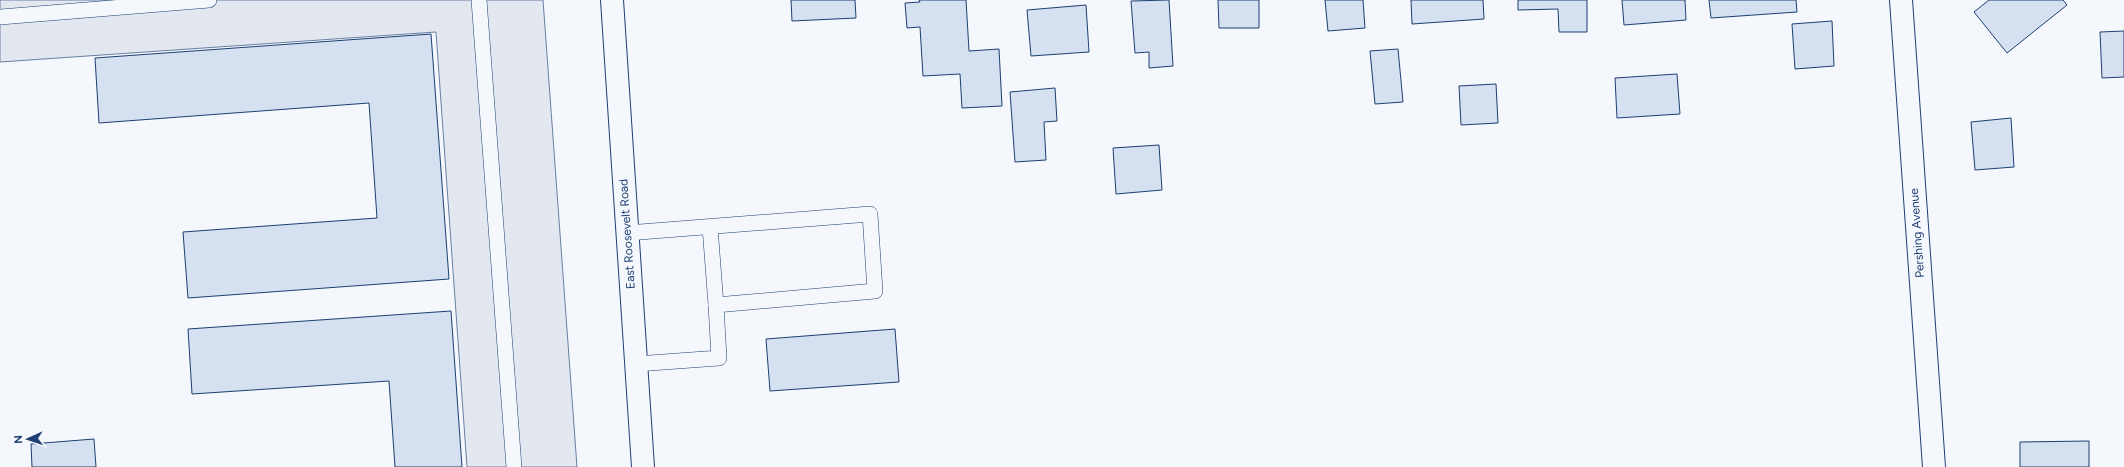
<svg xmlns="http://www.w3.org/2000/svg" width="2124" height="467" font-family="Figtree,sans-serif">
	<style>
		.parking { fill: #e3e8f0; stroke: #687fa3 }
		.building { fill: #d5e0f0; stroke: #1d3f73 }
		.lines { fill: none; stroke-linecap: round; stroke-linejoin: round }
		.service-casing { stroke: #1d3f73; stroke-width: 16 }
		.minor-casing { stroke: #1d3f73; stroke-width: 24 }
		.primary-casing { stroke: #1d3f73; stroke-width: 24 }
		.service { stroke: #f4f7fb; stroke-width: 15 }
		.minor { stroke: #f4f7fb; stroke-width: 22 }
		.primary { stroke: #f4f7fb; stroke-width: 22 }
		.labels { text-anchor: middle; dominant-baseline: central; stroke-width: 3; stroke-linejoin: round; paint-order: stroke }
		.street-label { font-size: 12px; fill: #1d3f73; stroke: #f4f7fb }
	</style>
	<rect width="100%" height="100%" fill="#f4f7fb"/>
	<path class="parking" d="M0,0H543L577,467H467L436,32L0,62Z"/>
	<g class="building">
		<path d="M791,0H855L856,18L792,21Z"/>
		<path d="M919,0H966L969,51L999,49L1002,106L962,108L960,74L923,76L920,27L907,28L905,3L920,2Z"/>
		<path d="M1169,0L1173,66L1149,68V52L1135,53L1131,1Z"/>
		<path d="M1218,0H1259V28H1219Z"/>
		<path d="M1325,0H1363L1365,28L1328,31Z"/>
		<path d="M1411,0H1483L1484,19L1412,24Z"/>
		<path d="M1518,0H1587V32H1559L1558,9L1518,10Z"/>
		<path d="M1622,0H1685L1686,20L1624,25Z"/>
		<path d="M1709,0H1796L1797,12L1711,18Z"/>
		<path d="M1989,0H2063L2067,5L2007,53L1974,12Z"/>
		<path d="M1086,5L1089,52L1031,56L1027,10Z"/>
		<path d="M1832,21L1834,66L1795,69L1792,24Z"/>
		<path d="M2124,31V77L2102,78L2100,32Z"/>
		<path d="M431,34L449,279L188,298L183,232L377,218L369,103L99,123L95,58Z"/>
		<path d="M1398,49L1403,102L1375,104L1370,51Z"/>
		<path d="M1677,74L1680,114L1617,118L1615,78Z"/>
		<path d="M1496,84L1498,123L1461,125L1459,86Z"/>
		<path d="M1055,88L1057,121L1044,122L1046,160L1015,162L1010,92Z"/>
		<path d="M2011,118L2014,167L1975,170L1971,122Z"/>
		<path d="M1159,145L1162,190L1116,194L1113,148Z"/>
		<path d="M451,311L462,467H395L389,381L192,394L188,329Z"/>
		<path d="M895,329L899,382L770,391L766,339Z"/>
		<path d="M94,439L96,467H32L31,444Z"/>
		<path d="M2089,441V467H2020V442Z"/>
	</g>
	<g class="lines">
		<g class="service-casing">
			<g id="service">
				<path d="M479,0L514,467"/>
				<path d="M0,17L209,0"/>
				<path d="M710,227L716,305"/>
				<path d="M627,233L870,214L875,291L716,305L719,358L636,364"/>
			</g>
		</g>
		<g class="minor-casing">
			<path id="minor" d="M1901,0L1934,467"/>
		</g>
		<g class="primary-casing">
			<path id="primary" d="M612,0L643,467"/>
		</g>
		<use href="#service" class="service"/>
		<use href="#minor" class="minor"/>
		<use href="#primary" class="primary"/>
	</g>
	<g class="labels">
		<g class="street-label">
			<text transform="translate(1917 233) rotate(-94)">Pershing Avenue</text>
			<text transform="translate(627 234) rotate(-94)">East Roosevelt Road</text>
		</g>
	</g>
	<g transform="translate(28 439) rotate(267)" stroke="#f4f7fb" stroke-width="3" paint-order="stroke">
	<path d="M0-3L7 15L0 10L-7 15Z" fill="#1d3f73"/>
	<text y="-6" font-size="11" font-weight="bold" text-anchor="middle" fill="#1d3f73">N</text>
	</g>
</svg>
